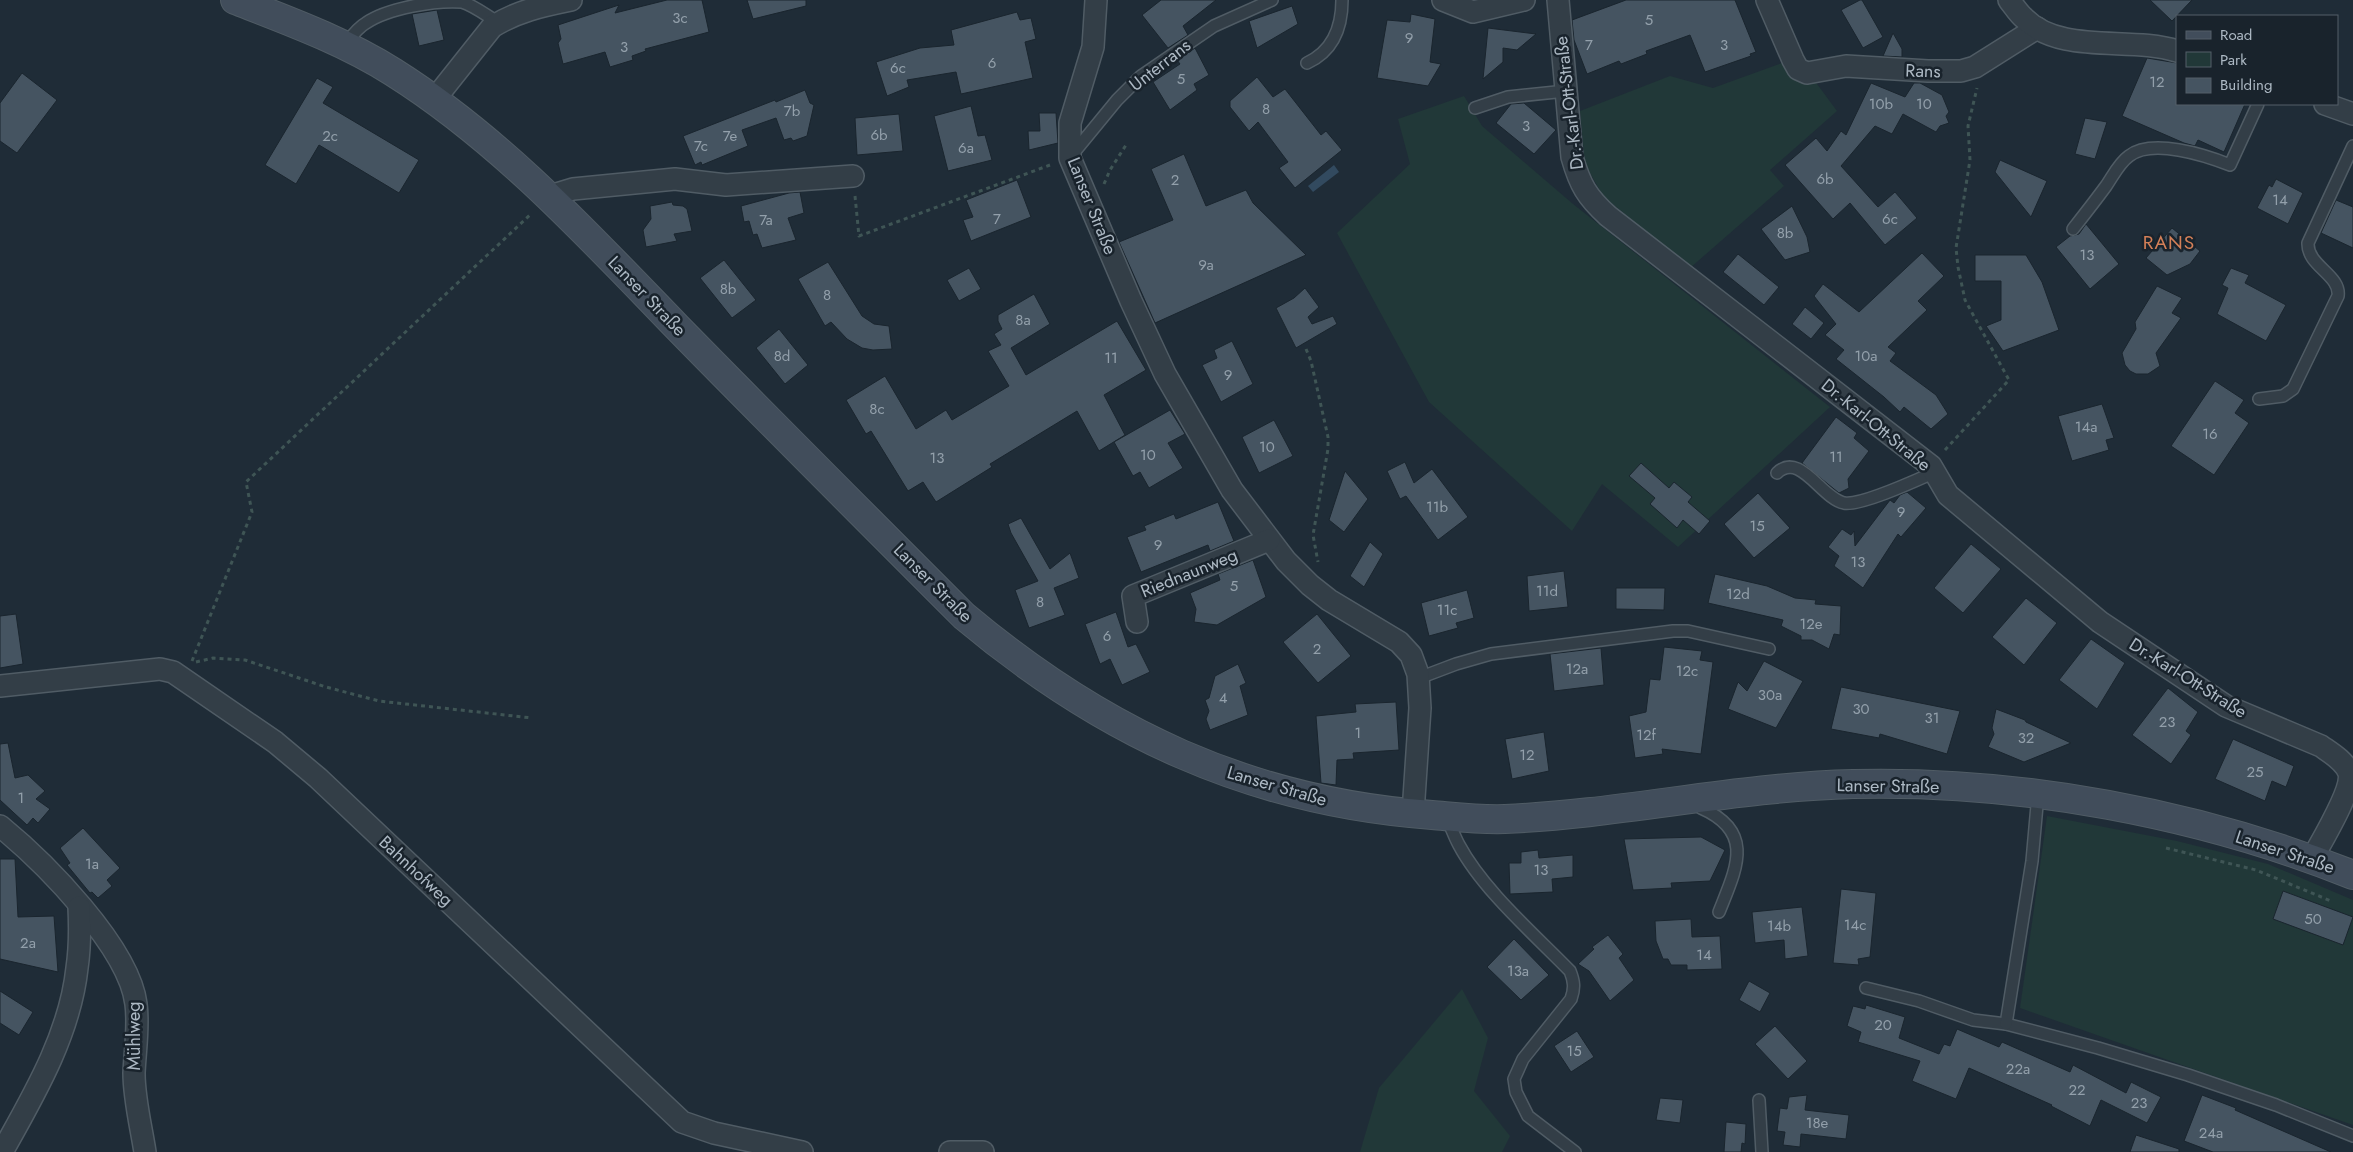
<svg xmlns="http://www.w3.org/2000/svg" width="2353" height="1152" font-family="Jost,sans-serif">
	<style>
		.green { fill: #213838 }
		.water { fill: #324a5f }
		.building { fill: #455461; stroke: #1a252e }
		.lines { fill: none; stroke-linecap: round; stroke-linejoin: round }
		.service-casing { stroke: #505c65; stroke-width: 14 }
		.minor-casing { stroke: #505c65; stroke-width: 24 }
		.secondary-casing { stroke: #505c65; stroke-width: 30 }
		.path { stroke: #3f5555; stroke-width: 3; stroke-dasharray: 4 4; stroke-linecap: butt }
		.service { stroke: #333e47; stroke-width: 11 }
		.minor { stroke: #333e47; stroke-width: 21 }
		.secondary { stroke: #414d5b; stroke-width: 28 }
		.labels { text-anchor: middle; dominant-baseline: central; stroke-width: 5; stroke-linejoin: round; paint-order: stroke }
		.number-label { font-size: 15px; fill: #93a0ab }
		.street-label { font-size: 18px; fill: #adb9c4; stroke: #19232c }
		.neighbourhood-label { font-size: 19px; letter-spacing: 1px; fill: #d48058; stroke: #19232c }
	</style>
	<rect width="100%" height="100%" fill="#1f2c37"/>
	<g class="green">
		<path d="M1785,62L1817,84L1837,111L1770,170L1784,186L1690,268L1603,196L1585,164L1580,111L1670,76L1713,88Z"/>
		<path d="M1464,96L1482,126L1573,204L1830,407L1678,547L1602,484L1572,531L1429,402L1337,233L1410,164L1398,119Z"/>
		<path d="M2047,816L2177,841L2268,864L2353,900V1125L2020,1008Z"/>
		<path d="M1462,989L1488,1038L1474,1091L1510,1136L1502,1152H1360L1379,1088Z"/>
	</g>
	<path class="water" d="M1334,165L1339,172L1313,192L1308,186Z"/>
	<g class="building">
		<path d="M667,0H702L709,32L645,49L646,51L632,56L633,60L610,67L605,52L563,64L558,43L561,39L558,25L619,5L615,13Z"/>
		<path d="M747,0H806V6L753,19Z"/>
		<path d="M1161,0H1216L1183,26L1188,35L1168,48L1142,15Z"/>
		<path d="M1626,0H1735L1756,52L1750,54L1751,56L1705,72L1690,35L1646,51L1647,54L1621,64L1619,61L1587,74L1574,40L1572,20Z"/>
		<path d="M1860,0H1862L1883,37L1863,48L1841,10Z"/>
		<path d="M2150,0H2192L2172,21Z"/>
		<path d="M1292,6L1298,24L1257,48L1249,21Z"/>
		<path d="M437,10L444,40L419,46L412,14Z"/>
		<path d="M1017,12L1020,20L1031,18L1036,39L1025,42L1033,78L961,94L956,72L907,80L909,87L887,96L876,62L920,48L954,45L951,30Z"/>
		<path d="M1411,14L1435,19L1430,62L1441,64L1428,86L1377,78L1387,20L1410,22Z"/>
		<path d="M1488,28L1536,34L1517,50L1503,48V62L1483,79Z"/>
		<path d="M1893,33L1902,49V57L1883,56Z"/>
		<path d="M1195,48L1209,75L1194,84L1197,90L1170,110L1153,82L1180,64L1177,60Z"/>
		<path d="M2147,58L2177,63V104H2245L2224,152L2198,140L2195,146L2184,143L2122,116Z"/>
		<path d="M22,73L57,100L17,153L0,141V103Z"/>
		<path d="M1257,77L1273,97L1285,89L1321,135L1326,131L1342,150L1295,188L1279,168L1288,162L1258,122L1249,131L1230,107V101Z"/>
		<path d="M317,78L333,87L323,103L419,160L399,193L319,145L296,184L265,165Z"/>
		<path d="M1871,83L1905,97L1914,83H1920L1942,95L1949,112L1946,116L1949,123L1940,126L1936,132L1903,114L1892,134L1875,126L1841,166L1878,207L1895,192L1917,218L1885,245L1850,203L1833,219L1785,165L1816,138L1827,151L1841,131L1846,135Z"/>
		<path d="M805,90L810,103L814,105L807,136L793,141L791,138L784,140L776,118L742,130L748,146L702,165L701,162L695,165L683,136L775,100L776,102Z"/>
		<path d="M1524,103L1556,130L1534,154L1496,123L1511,104Z"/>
		<path d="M971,106L978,136L985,135L992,160L948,171L934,116Z"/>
		<path d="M1039,113H1056L1058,143L1029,150L1028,131H1040Z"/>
		<path d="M899,114L903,151L857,155L855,118Z"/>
		<path d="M2085,118L2107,122L2095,159L2075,154Z"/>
		<path d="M1184,154L1206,206L1246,190L1253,203L1306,255L1155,323L1119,242L1173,220L1151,169Z"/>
		<path d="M2000,160L2047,181L2031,217L1995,172Z"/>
		<path d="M2276,179L2303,193L2288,224L2257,208L2269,185L2272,187Z"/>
		<path d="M1017,180L1031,217L971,241L963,220L973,217L966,200Z"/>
		<path d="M800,192L804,213L788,218L796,240L762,248L757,234L753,235L749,221L744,222L741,206L789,193Z"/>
		<path d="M2336,200L2353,207V248L2321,233Z"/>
		<path d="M672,202L673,205L683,206L687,209L692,231L674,234L677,241L646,247L643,230L651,219L650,206Z"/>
		<path d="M1792,206L1807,237L1810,252L1785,260L1761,229Z"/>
		<path d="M2086,224L2119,264L2090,289L2056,247L2070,236L2079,234Z"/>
		<path d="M2172,228L2200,251L2190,264L2167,275L2146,258Z"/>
		<path d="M1922,253L1944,276L1918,301L1927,310L1888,347L1896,353L1890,361L1936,395L1948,414L1931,429L1904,407L1900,412L1884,397L1836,359L1844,350L1825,335L1836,324L1814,296L1823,284L1859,312Z"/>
		<path d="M1738,254L1779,287L1764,305L1723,272Z"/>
		<path d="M1975,255H2026L2042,282L2059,330L2003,351L1986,326L2001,320V281H1975Z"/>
		<path d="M724,260L756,300L732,318L700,278Z"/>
		<path d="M828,262L862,316L874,324L889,326L892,349L873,350L862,348L847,339L831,322L825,326L798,279Z"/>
		<path d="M969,268L981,289L959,301L947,280Z"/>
		<path d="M2231,268L2249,275L2245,283L2286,305L2266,341L2217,314L2228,288L2222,285Z"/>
		<path d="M2157,286L2182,298L2172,313L2181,318L2156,353L2160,366L2148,374H2136L2130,371L2125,365L2122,353L2136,329L2135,322Z"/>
		<path d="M1305,288L1319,307L1308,317L1312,324L1333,316L1337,324L1296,348L1276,308L1294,298Z"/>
		<path d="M1034,294L1050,324L1011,348L1026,375L1117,321L1146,370L1104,395L1125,435L1099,451L1077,411L990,464L992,467L936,502L923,482L908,491L871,431L866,434L846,400L885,376L916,429L946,410L952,420L1009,386L988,351L1001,345L994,334L1002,329L998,321V315Z"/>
		<path d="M1805,307L1824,323L1811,339L1792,324Z"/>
		<path d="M779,329L808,365L785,384L756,348Z"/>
		<path d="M1232,341L1253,384L1221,402L1202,365L1217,358L1214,350Z"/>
		<path d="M2215,381L2244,400L2235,413L2249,423L2214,475L2171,446Z"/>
		<path d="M2102,404L2114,438L2106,440L2109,450L2072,461L2058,416Z"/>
		<path d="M1170,410L1185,434L1168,443L1183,468L1149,488L1140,472L1133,476L1114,442Z"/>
		<path d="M1836,417L1857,433L1854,438L1869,451L1848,479L1849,488L1839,493L1802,463Z"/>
		<path d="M1274,420L1293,456L1259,473L1242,437Z"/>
		<path d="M1405,462L1414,483L1432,469L1468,517L1438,540L1406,496L1400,499L1387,471Z"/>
		<path d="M1641,463L1669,488L1674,482L1692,497L1688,502L1710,521L1699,534L1683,520L1677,528L1650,504L1655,498L1629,476Z"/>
		<path d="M1345,471L1368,499L1344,532L1329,520Z"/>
		<path d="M1907,492L1926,508L1901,537L1898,534L1863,588L1834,566L1839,556L1828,547L1842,529L1851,535L1854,531L1855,546L1890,500L1894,503L1900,495Z"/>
		<path d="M1758,493L1790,528L1754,558L1724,524Z"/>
		<path d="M1218,502L1234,541L1210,551L1208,545L1141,572L1127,537L1146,530L1144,526L1174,514L1176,519Z"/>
		<path d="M1021,518L1050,569L1070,553L1079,578L1054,588L1065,615L1029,628L1015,590L1038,581L1011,533L1008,524Z"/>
		<path d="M1370,542L1383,554L1364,587L1350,576Z"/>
		<path d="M1971,544L2001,569L1963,613L1934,588Z"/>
		<path d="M1253,560L1266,597L1217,625L1194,622L1196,609L1190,593L1220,580L1218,574Z"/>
		<path d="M1564,571L1568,607L1529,611L1527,576Z"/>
		<path d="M1715,574L1767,586L1795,598L1816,600L1815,604L1841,606L1840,635L1834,634L1829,649L1812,640H1801V636L1781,626L1783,620L1708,603Z"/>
		<path d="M1616,588H1665L1664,610L1616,609Z"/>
		<path d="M1467,590L1474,618L1456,623L1458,628L1429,636L1421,603Z"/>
		<path d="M2026,598L2057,623L2024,665L1992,637Z"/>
		<path d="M1116,612L1128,647L1136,644L1150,672L1122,685L1110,659L1100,664L1085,624Z"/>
		<path d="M16,614L23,664L0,668V616Z"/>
		<path d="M1317,614L1351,656L1318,683L1283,642Z"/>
		<path d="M2091,639L2125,663L2097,709L2059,680Z"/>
		<path d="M1664,647L1702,651L1700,660L1713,662L1701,754L1662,749L1663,754L1635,758L1629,716L1646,712L1650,679L1660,680Z"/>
		<path d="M1601,648L1604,685L1554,691L1550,654Z"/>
		<path d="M1764,661L1803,681L1776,728L1728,709L1738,682L1747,691Z"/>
		<path d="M1238,664L1246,683L1240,686L1248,715L1210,730L1206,719L1209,711L1205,700L1209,698L1215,676Z"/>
		<path d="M1841,687L1960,711L1947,754L1880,734L1879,738L1831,729Z"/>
		<path d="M2168,688L2198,712L2186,731L2191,735L2171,764L2132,735Z"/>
		<path d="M1396,702L1399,750L1353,753L1354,759L1337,760L1336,785L1321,783L1316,716L1356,712L1355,704Z"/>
		<path d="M1996,709L2025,720L2026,722L2071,743L2024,762L1988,747L1994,734L1992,728Z"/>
		<path d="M1544,732L1549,771L1512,779L1505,739Z"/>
		<path d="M2233,739L2294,766L2286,787L2272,781L2265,801L2215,779Z"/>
		<path d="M8,743L15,778L28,775L45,791L36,799L50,809L38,823L33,818L27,825L0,800V744Z"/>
		<path d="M83,828L120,868L107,880L112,886L98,898L92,892L90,893L67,865L70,863L60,848Z"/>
		<path d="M1701,837L1725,850L1710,881L1671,883L1672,888L1633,890L1624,839Z"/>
		<path d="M1538,850L1539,858L1573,855V877L1552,879L1553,892L1510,894L1509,863H1521V852Z"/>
		<path d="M0,859H15L18,917L54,916L58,972L0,959Z"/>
		<path d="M1841,889L1876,893L1870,957L1858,959L1859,965L1833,963Z"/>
		<path d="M2283,891L2353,917L2343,945L2273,919Z"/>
		<path d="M1802,907L1808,956L1785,959L1784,940L1755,943L1752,912Z"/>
		<path d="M1691,919L1692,937L1720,936L1722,969L1687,970V965H1671L1668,959H1663L1656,941L1655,921Z"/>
		<path d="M1608,935L1623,954L1619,958L1634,980L1610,1001L1589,971L1578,964L1594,949L1592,947Z"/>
		<path d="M1514,939L1549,975L1521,1000L1487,967Z"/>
		<path d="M1749,981L1770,993L1760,1012L1739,1000Z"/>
		<path d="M0,991L33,1012L19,1035L0,1023Z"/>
		<path d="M1866,1005L1905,1017L1899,1038L1939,1054L1944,1044L1950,1046L1957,1029L1999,1047L2002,1042L2070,1072L2073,1065L2126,1093L2131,1082L2161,1097L2147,1123L2101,1100L2090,1126L2051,1106L2052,1105L1969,1068L1956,1099L1912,1081L1920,1061L1858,1042L1861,1032L1847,1026L1853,1006L1865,1009Z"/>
		<path d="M1775,1026L1807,1061L1788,1079L1755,1044Z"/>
		<path d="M1577,1031L1594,1057L1571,1072L1554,1046Z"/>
		<path d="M1807,1095L1805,1110L1849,1115L1846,1139L1801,1134L1800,1147L1783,1145L1785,1132L1777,1131L1780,1108L1787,1109L1789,1097Z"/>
		<path d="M2202,1095L2236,1108L2235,1110L2331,1152H2213L2184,1141Z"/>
		<path d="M1660,1098L1683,1100L1680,1123L1656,1120Z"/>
		<path d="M1726,1122L1746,1124L1745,1144L1742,1143L1741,1152H1724Z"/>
		<path d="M2136,1135L2179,1149V1152H2130Z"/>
	</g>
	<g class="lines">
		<g class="service-casing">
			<g id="service">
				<path d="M345,45C351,37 357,28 366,23C388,8 436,0 462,2C475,6 487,16 499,23"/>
				<path d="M1307,63C1333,51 1342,27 1342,0"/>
				<path d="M1475,108L1508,97L1566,91"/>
				<path d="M1071,156L1117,100L1141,76L1214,26L1272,0"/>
				<path d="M2073,229C2084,215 2095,201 2106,186C2113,176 2119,163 2129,156C2152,138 2205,155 2230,165L2258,104"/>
				<path d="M2259,399L2283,396L2293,389L2338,296C2341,275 2307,266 2308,243L2353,146"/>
				<path d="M1777,473C1800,451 1821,498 1844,503C1861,506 1917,480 1935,472"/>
				<path d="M1419,678L1456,664L1491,654L1673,631H1688L1769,649"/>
				<path d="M1699,802L1701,808C1756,832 1736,869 1719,912"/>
				<path d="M1446,817C1451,826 1454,836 1459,845C1483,890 1534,934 1570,971C1574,981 1575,988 1571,999L1523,1059L1514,1079L1516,1092L1528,1116L1575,1152"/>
				<path d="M1866,988L1919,1001L1973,1020L2006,1024L2098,1048L2188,1075L2276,1105L2353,1136"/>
				<path d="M2006,1024L2032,861L2038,794"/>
				<path d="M1759,1100L1762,1152"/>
			</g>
		</g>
		<g class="minor-casing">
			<g id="minor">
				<path d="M1096,0L1093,47L1070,123V158L1131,301L1165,374L1232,490L1286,561L1310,585L1329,600L1399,642L1411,655L1418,674L1420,708L1413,813"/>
				<path d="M1443,0L1473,12L1524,0"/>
				<path d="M1558,0L1572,157C1580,185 1587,197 1608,216L1931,466L1948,495L2100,622L2226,706L2321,746C2331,753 2345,761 2349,773C2353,790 2321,842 2312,859"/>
				<path d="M1767,0L1793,60L1798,69L1807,73L1846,66L1928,71H1961L1975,67L2037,28"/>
				<path d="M2009,0C2014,6 2018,13 2024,18C2060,55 2130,36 2177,51"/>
				<path d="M434,100L492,27C517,11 542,6 571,0"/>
				<path d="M2325,104L2353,114"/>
				<path d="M550,196L573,189L675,179L726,185L853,176"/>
				<path d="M1137,622L1133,596L1269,540"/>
				<path d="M0,686L160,669L173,672L275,742L318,778L682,1122L714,1133L802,1152"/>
				<path d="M0,826C44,862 129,947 136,1004C139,1027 135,1050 134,1073C134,1099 141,1126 145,1152"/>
				<path d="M2,1152C34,1095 70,1034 77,968C80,948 80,927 79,907"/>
				<path d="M950,1152H983"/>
			</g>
		</g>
		<g class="secondary-casing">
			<path id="secondary" d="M235,0C289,21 344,41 393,72C501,140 589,236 677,327C772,424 868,520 964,616C1102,732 1250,802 1432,815C1456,817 1481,820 1505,819C1622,814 1736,787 1853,784C2020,780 2198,813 2353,875"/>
		</g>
		<g class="path">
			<path d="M1104,184L1110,170L1126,145"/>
			<path d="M855,196L859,236L1050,165"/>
			<path d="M1306,349L1311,361L1328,437V449L1313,535L1318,562"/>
			<path d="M1945,450L2009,380L1965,300L1958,267L1956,248L1970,160L1968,126L1977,88"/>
			<path d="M192,661L252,512L246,482L532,213"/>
			<path d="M196,662L213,658L245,660L326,687L379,701L532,718"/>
			<path d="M2166,848L2256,870L2331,901"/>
		</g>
		<use href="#service" class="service"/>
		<use href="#minor" class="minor"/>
		<use href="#secondary" class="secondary"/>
	</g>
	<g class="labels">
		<g class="number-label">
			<text x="680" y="18">3c</text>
			<text x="1649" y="20">5</text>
			<text x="1409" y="38">9</text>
			<text x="1589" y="45">7</text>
			<text x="1724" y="45">3</text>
			<text x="624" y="47">3</text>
			<text x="992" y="63">6</text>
			<text x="898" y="68">6c</text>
			<text x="1181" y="79">5</text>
			<text x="2157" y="82">12</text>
			<text x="1881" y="104">10b</text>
			<text x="1924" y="104">10</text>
			<text x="1266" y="109">8</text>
			<text x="792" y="111">7b</text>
			<text x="1526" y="126">3</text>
			<text x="879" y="135">6b</text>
			<text x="330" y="136">2c</text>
			<text x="730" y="136">7e</text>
			<text x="701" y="146">7c</text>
			<text x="966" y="148">6a</text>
			<text x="1825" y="179">6b</text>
			<text x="1175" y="180">2</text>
			<text x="2280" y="200">14</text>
			<text x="997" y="219">7</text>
			<text x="1890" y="219">6c</text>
			<text x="766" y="220">7a</text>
			<text x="1785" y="233">8b</text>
			<text x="2087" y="255">13</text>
			<text x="1206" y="265">9a</text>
			<text x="728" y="289">8b</text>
			<text x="827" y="295">8</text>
			<text x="1023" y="320">8a</text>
			<text x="782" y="356">8d</text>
			<text x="1866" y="356">10a</text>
			<text x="1111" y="358">11</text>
			<text x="1228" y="375">9</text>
			<text x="877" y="409">8c</text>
			<text x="2086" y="427">14a</text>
			<text x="2210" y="434">16</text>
			<text x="1267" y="447">10</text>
			<text x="1148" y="455">10</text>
			<text x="1836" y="457">11</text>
			<text x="937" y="458">13</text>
			<text x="1437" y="507">11b</text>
			<text x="1901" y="512">9</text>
			<text x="1757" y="526">15</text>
			<text x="1158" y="545">9</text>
			<text x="1858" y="562">13</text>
			<text x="1234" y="586">5</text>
			<text x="1547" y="591">11d</text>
			<text x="1738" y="594">12d</text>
			<text x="1040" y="602">8</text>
			<text x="1447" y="610">11c</text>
			<text x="1811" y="624">12e</text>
			<text x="1107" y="636">6</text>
			<text x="1317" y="649">2</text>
			<text x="1577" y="669">12a</text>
			<text x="1687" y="671">12c</text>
			<text x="1770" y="695">30a</text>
			<text x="1223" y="698">4</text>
			<text x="1861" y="709">30</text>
			<text x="1932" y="718">31</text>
			<text x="2167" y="722">23</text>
			<text x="1358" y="733">1</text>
			<text x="1646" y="735">12f</text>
			<text x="2026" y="738">32</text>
			<text x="1527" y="755">12</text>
			<text x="2255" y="772">25</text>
			<text x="21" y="798">1</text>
			<text x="92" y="864">1a</text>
			<text x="1541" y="870">13</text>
			<text x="2313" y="919">50</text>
			<text x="1855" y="925">14c</text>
			<text x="1779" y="926">14b</text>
			<text x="28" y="943">2a</text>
			<text x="1704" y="955">14</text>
			<text x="1518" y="971">13a</text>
			<text x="1883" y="1025">20</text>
			<text x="1574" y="1051">15</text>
			<text x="2018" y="1069">22a</text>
			<text x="2077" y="1090">22</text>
			<text x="2139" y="1103">23</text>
			<text x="1817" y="1123">18e</text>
			<text x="2211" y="1133">24a</text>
		</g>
		<g class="street-label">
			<text transform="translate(1160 65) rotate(-38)">Unterrans</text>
			<text transform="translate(1923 71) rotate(2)">Rans</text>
			<text transform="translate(1569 103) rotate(-97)">Dr.-Karl-Ott-Straße</text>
			<text transform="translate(1092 206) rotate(68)">Lanser Straße</text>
			<text transform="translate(647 296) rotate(46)">Lanser Straße</text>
			<text transform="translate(1876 425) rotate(39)">Dr.-Karl-Ott-Straße</text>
			<text transform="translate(1189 573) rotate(-22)">Riednaunweg</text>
			<text transform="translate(933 583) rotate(45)">Lanser Straße</text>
			<text transform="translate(2188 678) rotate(32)">Dr.-Karl-Ott-Straße</text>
			<text transform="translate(1277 786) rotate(16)">Lanser Straße</text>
			<text transform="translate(1888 786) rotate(1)">Lanser Straße</text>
			<text transform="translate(2285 852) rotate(18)">Lanser Straße</text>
			<text transform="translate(416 871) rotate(43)">Bahnhofweg</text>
			<text transform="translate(134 1036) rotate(-90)">Mühlweg</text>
		</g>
		<g class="neighbourhood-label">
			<text x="2169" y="242">RANS</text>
		</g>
	</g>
	<rect x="2176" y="15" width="162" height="90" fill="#19232c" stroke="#545f69"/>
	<rect x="2186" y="31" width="25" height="8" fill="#414d5b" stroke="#545f69"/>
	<text x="2220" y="40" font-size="15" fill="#adb9c4">Road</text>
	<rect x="2186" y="52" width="25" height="15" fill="#213838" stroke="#545f69"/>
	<text x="2220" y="65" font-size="15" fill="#adb9c4">Park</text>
	<rect x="2186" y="78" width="25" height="15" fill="#455461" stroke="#545f69"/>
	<text x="2220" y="90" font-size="15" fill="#adb9c4">Building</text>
</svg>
